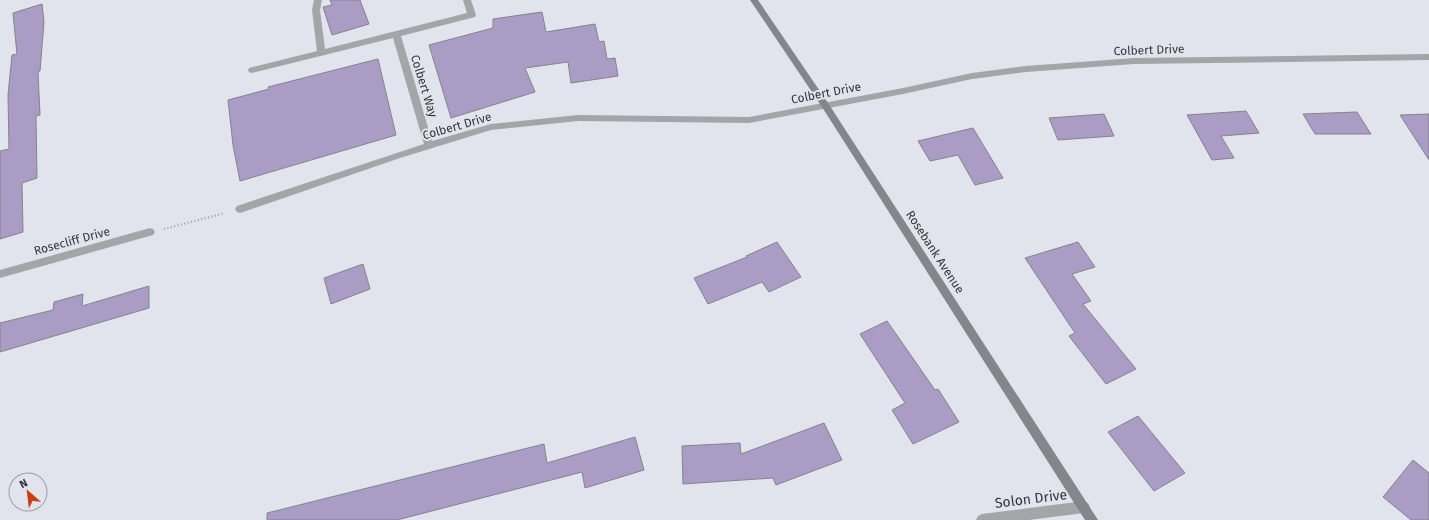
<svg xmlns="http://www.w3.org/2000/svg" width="1429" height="520" font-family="'Fira Sans',sans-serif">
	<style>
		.building { fill: #aa9cc5; stroke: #85838b }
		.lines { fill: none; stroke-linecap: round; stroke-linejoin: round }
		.path { stroke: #96979f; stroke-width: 2; stroke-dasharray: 1 2.5; stroke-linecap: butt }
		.street { fill: #a3a5a9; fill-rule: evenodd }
		.secondary { fill: #83878c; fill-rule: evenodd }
		.labels { text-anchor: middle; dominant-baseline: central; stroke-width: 4; stroke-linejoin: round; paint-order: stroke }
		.street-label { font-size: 12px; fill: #35363a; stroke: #e1e3ed }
		.near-street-label { font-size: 14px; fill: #35363a; stroke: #e1e3ed }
	</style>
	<rect width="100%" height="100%" fill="#e1e3ed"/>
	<g class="building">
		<path d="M330,0H360L369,24L332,35L323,7L332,5Z"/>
		<path d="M42,4L44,22L40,71L38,72L40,115L36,116L37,178L22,183L23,232L0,239V151L9,149L8,95L12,55L17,54L13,13Z"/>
		<path d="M542,12L546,32L595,24L599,42L604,41L607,59L615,58L618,76L571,83L568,62L525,68L535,92L451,118L429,45L493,28V19Z"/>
		<path d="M378,59L396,135L240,181L233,145L228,100L269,89L268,87Z"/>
		<path d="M1246,111L1259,133L1221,136L1234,158L1212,160L1187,115Z"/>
		<path d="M1357,112L1371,134H1315L1303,114Z"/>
		<path d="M1104,114L1114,136L1058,140L1049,118Z"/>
		<path d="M1429,114V160L1400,115Z"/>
		<path d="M973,128L1003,178L975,185L958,155L930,161L918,141Z"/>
		<path d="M777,242L801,277L769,292L762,282L708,304L694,278L747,257L746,256Z"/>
		<path d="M1078,242L1095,267L1072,274L1091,301L1083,304L1136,369L1106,384L1069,336L1075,333L1025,258Z"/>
		<path d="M363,264L370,289L331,304L324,278Z"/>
		<path d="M149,286V308L0,352V323L53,310L54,302L83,294L82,306Z"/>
		<path d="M887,321L935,390L938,389L959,422L913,444L892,410L905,403L860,334Z"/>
		<path d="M1138,416L1185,473L1154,491L1108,432Z"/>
		<path d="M824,423L842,460L776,485L773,478L683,484L682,446L740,443L741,454Z"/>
		<path d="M635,437L644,470L585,488L582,472L397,520H267V513L544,444L547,463Z"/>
		<path d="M1413,460L1429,473V520H1411L1383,497Z"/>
	</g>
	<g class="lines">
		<path class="path" d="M164,229L225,213"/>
		<g class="street">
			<path d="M314,0H322L320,10L325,49L467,13L463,0H471L476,15L475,17L401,36L432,141L491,124L578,115L749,117L903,88L972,73L1026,66L1134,58L1429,54V60L1134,64L1026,72L972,79L903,94L749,123L578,121L491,130L400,158L240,213L237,212L235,209L237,206L424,144L393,38L252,73L249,72L248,70L249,68L317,51L312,10Z"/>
			<path d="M150,228L153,229L155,232L153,235L0,278V270Z"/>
			<path d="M1084,501L1088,503L1090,507L1088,511L1084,513L1029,520H976L978,516L982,514Z"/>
		</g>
		<path class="secondary" d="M750,0H758L828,103L1098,520H1085L822,107Z"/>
	</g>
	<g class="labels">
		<g class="street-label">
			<text transform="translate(1149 50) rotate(-2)">Colbert Drive</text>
			<text transform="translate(424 86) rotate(73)">Colbert Way</text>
			<text transform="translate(826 93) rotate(-11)">Colbert Drive</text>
			<text transform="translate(457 126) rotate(-16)">Colbert Drive</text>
			<text transform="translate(72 241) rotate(-15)">Rosecliff Drive</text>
			<text transform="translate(935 252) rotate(57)">Rosebank Avenue</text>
		</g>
		<g class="near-street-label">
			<text transform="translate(1031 499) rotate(-7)">Solon Drive</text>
		</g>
	</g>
	<g transform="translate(28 492) rotate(332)"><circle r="19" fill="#e1e3ed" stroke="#9c9ea5"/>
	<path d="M0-3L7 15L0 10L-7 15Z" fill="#c84010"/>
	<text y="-6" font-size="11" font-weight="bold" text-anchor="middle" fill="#35363a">N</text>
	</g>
</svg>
